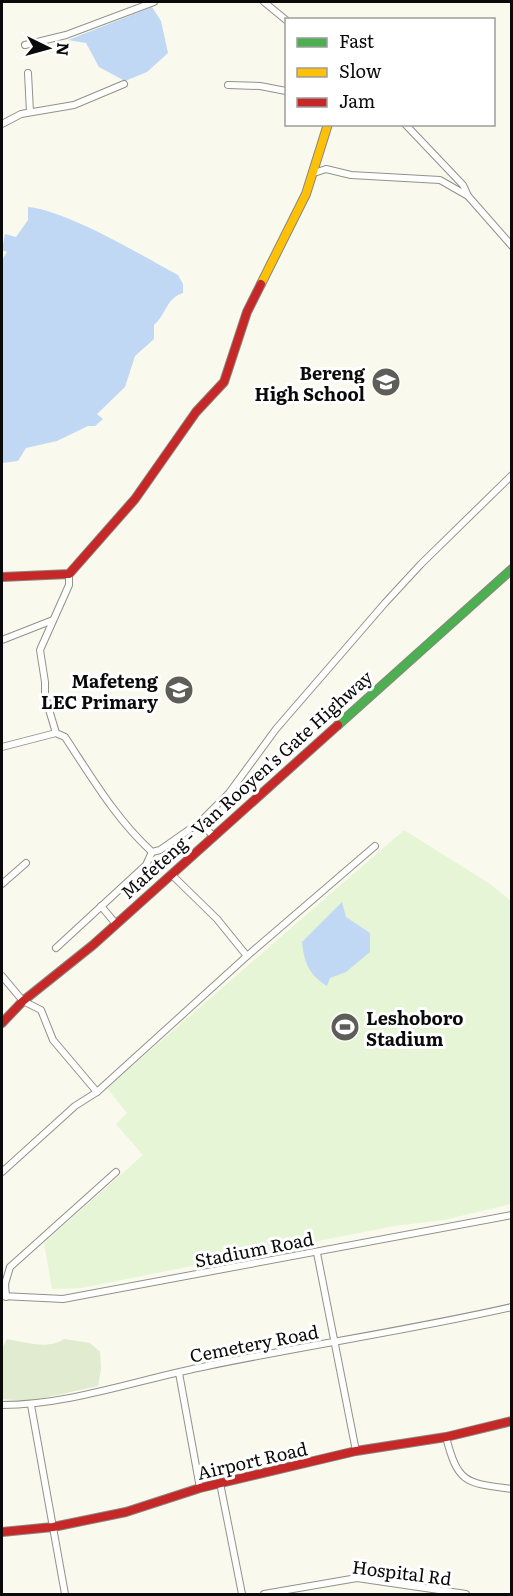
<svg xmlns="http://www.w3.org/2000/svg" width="513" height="1596" font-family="Literata,serif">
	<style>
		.cemetery { fill: #e0ebd0 }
		.pitch { fill: #e6f5d5 }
		.water { fill: #c1d8f5 }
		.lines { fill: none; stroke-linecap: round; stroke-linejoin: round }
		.street-casing { stroke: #92928c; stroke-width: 8 }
		.fast-casing { stroke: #888883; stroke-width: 10 }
		.slow-casing { stroke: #888883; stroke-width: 10 }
		.jam-casing { stroke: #888883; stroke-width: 10 }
		.street { stroke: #fefefc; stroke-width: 6 }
		.fast { stroke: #4caf50; stroke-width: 8 }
		.slow { stroke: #ffc107; stroke-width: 8 }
		.jam { stroke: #c62828; stroke-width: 8 }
		.labels { text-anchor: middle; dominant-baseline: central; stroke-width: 6; stroke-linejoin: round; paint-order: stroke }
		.poi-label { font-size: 18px; font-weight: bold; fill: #0a0a0a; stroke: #fff; text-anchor: end }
		.street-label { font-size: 18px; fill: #0a0a0a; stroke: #fff }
	</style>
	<rect width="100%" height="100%" fill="#f9f9ed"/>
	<path class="cemetery" d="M7,1339C24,1342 49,1350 64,1339L90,1343L100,1352L101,1369L98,1386L30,1401L2,1399V1349Z"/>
	<path class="pitch" d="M404,830L490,884L511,901V1204L444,1220L394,1226L81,1288L52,1289L44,1243L143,1155L116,1124L127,1113L107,1088Z"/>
	<g class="water">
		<path d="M152,7L161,21L168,53L147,72L125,81L99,67L86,43L68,40Z"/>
		<path d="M28,207C68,211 141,255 178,275L183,284V293C166,298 166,315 154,325V339L135,356L125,387L97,414L103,419L95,426H88L57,441L26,448L18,461L2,463V260L7,252L2,250L5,234L16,237L28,220Z"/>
		<path d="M342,902L346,917L370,933V952L346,972L330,978L327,986C309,975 304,962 302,942Z"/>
	</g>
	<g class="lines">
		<g class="street-casing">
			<g id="street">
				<path d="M264,2L286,20"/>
				<path d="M25,45L66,35L154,2"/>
				<path d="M28,73L30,112"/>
				<path d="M228,85L260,86L286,91"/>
				<path d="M2,124L21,114L74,105L124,84"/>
				<path d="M405,124L463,185L468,196L512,246"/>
				<path d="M314,173L326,169L351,175L440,180L468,196"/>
				<path d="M2,640L53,620"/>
				<path d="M56,733L45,696V682L40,650L69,585V574"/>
				<path d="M2,747L56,733L65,737C92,778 116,819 152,852L160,850L200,822"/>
				<path d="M214,837L200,822L229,793L276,729L385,603L421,564L512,475"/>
				<path d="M171,874L217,919L247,956"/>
				<path d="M2,884L26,863"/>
				<path d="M101,906L116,924"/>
				<path d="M56,948L146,865L152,852"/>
				<path d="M2,976L23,1001L41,1010L53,1040L97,1092"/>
				<path d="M2,1172L75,1106L97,1092L247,956L375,846"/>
				<path d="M317,1253L356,1451"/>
				<path d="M2,1296L63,1299L512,1215"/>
				<path d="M6,1297L5,1284L10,1267L116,1172"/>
				<path d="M179,1373L200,1488"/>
				<path d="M2,1405C70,1405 140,1379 207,1366C308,1345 411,1330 512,1307"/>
				<path d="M31,1405L65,1594"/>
				<path d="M446,1437C458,1484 466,1483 512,1489"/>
				<path d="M220,1483L242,1594"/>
				<path d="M264,1594L357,1578L466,1594"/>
			</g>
		</g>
		<g class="fast-casing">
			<path id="fast" d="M338,725L512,569"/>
		</g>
		<g class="slow-casing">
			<path id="slow" d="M261,284L306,194L328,124"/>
		</g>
		<g class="jam-casing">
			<g id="jam">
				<path d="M2,577L69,574L135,499L196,412L224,382L247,312L261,284"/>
				<path d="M2,1023L23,1001L93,945L338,725"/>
				<path d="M2,1532L53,1527L126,1512L200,1488L356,1451L446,1437L512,1421"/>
			</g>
		</g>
		<use href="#street" class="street"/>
		<use href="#fast" class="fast"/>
		<use href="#slow" class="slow"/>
		<use href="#jam" class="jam"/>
	</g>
	<defs>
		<g id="school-disc" transform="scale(1.5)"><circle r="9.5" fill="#5e5e59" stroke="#fff"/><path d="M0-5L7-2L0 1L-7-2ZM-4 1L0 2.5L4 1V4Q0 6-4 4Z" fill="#fff"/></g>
		<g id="stadium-disc" transform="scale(1.5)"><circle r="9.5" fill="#5e5e59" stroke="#fff"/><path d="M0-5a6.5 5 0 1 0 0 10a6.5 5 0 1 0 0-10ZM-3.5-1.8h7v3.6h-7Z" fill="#fff"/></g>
	</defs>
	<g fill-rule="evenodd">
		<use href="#school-disc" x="386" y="382"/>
		<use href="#school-disc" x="179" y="690"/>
		<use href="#stadium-disc" x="345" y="1027"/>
	</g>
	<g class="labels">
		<g class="poi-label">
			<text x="365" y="372">Bereng<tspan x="365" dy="21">High School</tspan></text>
			<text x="158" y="680">Mafeteng<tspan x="158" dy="21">LEC Primary</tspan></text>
			<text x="366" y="1017" text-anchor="start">Leshoboro<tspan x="366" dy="21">Stadium</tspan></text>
		</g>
		<g class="street-label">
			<text transform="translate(246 784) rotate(-42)">Mafeteng - Van Rooyen's Gate Highway</text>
			<text transform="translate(254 1249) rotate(-11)">Stadium Road</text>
			<text transform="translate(254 1343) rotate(-11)">Cemetery Road</text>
			<text transform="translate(252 1460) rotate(-13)">Airport Road</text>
			<text transform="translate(402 1572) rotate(7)">Hospital Rd</text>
		</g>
	</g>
	<rect width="513" height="1596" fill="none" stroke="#0a0a0a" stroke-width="6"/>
	<rect x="285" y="18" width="210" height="108" fill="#ffffff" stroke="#9d9d9d" stroke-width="1.5"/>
	<rect x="297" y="38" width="30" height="9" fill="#4caf50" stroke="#9d9d9d" stroke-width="1.5"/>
	<text x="339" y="48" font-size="18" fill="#0a0a0a">Fast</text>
	<rect x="297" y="68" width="30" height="9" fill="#ffc107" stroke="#9d9d9d" stroke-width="1.5"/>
	<text x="339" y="78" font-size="18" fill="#0a0a0a">Slow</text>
	<rect x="297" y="98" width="30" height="9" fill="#c62828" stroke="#9d9d9d" stroke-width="1.5"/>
	<text x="339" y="108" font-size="18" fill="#0a0a0a">Jam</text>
	<g transform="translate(48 48) rotate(95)" stroke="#ffffff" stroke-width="4.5" paint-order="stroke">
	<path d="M0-4.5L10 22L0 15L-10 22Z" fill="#0a0a0a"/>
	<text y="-9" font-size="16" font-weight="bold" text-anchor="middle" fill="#0a0a0a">N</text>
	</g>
</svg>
